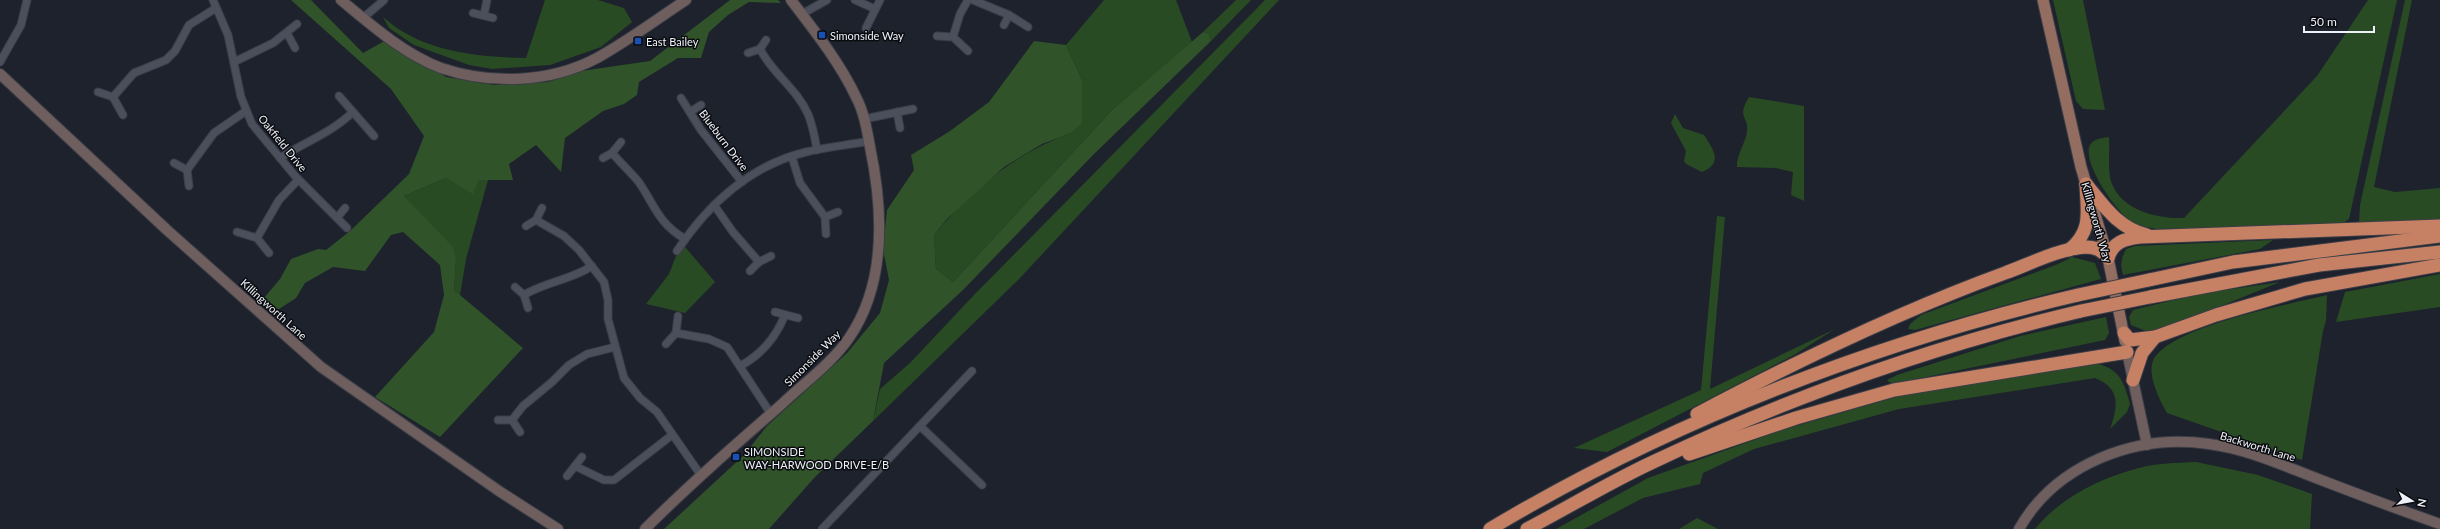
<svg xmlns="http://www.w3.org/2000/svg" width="2440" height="529" font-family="Lato,sans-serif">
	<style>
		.green { fill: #294b23 }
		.forest { fill: #305329 }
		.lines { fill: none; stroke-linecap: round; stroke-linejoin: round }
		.street-casing { stroke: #3b3e47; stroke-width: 9 }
		.secondary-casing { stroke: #3b3e47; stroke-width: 12 }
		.primary-casing { stroke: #3b3e47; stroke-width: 13 }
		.highway-casing { stroke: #3b3e47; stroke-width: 15 }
		.street { stroke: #4a4f5b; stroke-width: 7 }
		.secondary { stroke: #6f5e5e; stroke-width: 10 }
		.primary { stroke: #946d61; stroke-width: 11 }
		.highway { stroke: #c68165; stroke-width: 13 }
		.highway-bridge-casing { stroke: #3b3e47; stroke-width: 15; stroke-linecap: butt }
		.highway-bridge { stroke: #c68165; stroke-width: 13 }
		.transit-dot { fill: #1a4fb4; stroke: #0a0c10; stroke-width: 1.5 }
		.labels { text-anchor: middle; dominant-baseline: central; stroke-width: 3; stroke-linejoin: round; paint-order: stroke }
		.poi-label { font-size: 11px; fill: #eef1f8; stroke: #0a0c10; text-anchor: start }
		.street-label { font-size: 11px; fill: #eef1f8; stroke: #0a0c10 }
	</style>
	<rect width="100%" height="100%" fill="#1d222d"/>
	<g class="green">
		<path d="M545,0H598L624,8L632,22L601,47L550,65L492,69L469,65L414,45L389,28L383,17C422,52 476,57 526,58Z"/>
		<path d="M1104,0H1176L1192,42L1112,110L953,282L936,269L934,235C972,189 1014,154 1071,133L1082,80L1066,45Z"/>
		<path d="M1236,0H1251L1211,41L1209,34L1203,32Z"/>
		<path d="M1265,0H1279L1020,278L873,421L880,389L910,363L974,295Z"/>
		<path d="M2053,0H2083L2105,110L2083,109L2076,101Z"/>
		<path d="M2368,0H2397L2349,219L2342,224L2156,229C2149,227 2141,227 2135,224C2118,216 2081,162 2090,145C2094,138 2103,138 2109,137C2110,151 2107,172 2112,184C2123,211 2158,219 2184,218L2317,76Z"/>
		<path d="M2405,0H2412L2374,187L2395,192L2440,188V221L2359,223L2360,205Z"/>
		<path d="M1749,97L1804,106V201L1791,195L1793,172L1776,168L1737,167C1736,156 1745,144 1747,132C1749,115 1736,119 1749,97Z"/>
		<path d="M1675,114L1683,128L1704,135C1713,149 1724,163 1702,172L1686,164L1684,161L1686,151L1671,123Z"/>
		<path d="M446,178L488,180L466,259L460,295L454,290L456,261L404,196Z"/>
		<path d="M1717,216L1725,217L1710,389L1835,329L1794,355L1607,452L1574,448L1701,390Z"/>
		<path d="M2273,240L2260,249L2123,275C2120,264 2121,259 2126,249L2135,246Z"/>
		<path d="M685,247L715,282L685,313L646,304L669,274L676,256Z"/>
		<path d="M2072,257L2095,263L2101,279L1915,330L1908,329L1910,324L1921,315L2058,264Z"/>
		<path d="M2440,274V307L2336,322L2345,292Z"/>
		<path d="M2280,282L2165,329L2146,331L2131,325L2129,317L2133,310L2198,294Z"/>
		<path d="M2327,295L2326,321L2323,331L2302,460L2167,413C2160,401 2147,375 2153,361C2167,327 2291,304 2327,295Z"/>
		<path d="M2106,317L2109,333L2105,340L1892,384L1887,380L1897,375L2020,336Z"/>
		<path d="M2092,362C2119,369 2123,378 2130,404L2127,412L2110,429C2118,407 2121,388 2095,378L1899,409L1754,449L1703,473L1700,484L1643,498L1584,529H1556L1648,478L1782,430L1910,393L2054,371Z"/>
		<path d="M2196,462L2258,475L2312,494L2310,529H2035C2060,498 2100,478 2139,468C2157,463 2177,463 2196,462Z"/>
		<path d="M1697,518L1718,529H1679Z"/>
	</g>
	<g class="forest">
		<path d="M291,0H311L363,53L388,39L446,77L494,85L548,82L581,71L650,61L730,0H778L781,3L749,2L728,15L709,32L701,58H678L639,82L637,95L624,104L603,111L565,138L561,172L536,145L509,164L513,180H479L473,194L446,178L404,196L453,247L456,261L454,290L523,348L440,437L375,397L434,332L444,295L440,265L403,232L391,235L365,271L333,267L305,283L296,298L276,311L263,299L280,279L291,259L318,249L326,250L350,231L409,174L424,136L391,89Z"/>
		<path d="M1203,32L1209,34L1211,41L1093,155L963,290L884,363L873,421L815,477L769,529H664L743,456L767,426L847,353L880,313L889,280L883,249L887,210L914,170L911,155L950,131L989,102L1034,41L1066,45L1082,80V123L1071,133L1042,144L1004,167L948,218L934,235L936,269L953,282L1112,110Z"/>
	</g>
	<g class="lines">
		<g class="street-casing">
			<g id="street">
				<path d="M213,0L228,35L241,97L252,124L295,176L347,228"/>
				<path d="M855,0L875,9"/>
				<path d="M973,0L1009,15L1028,27"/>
				<path d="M473,13L493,18"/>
				<path d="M802,14L827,0"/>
				<path d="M484,15L487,0"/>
				<path d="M363,18L384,0"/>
				<path d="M1004,25L1009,15"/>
				<path d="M866,28L880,0"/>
				<path d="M287,33L295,48"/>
				<path d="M937,36L953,37L968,51"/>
				<path d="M953,37L960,14L968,0"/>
				<path d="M760,49C772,73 797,89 808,114C813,126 815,138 817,150"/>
				<path d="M748,53L760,49L766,40"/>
				<path d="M0,62L21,25L27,0"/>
				<path d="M234,62L273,43L297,24"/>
				<path d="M98,92L113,97L123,115"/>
				<path d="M339,96L374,136"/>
				<path d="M113,97L134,73L166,60L175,51L189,25L216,8"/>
				<path d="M681,98L701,130L742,182"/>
				<path d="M690,112L701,105"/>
				<path d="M897,112L900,128"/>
				<path d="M864,119L913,109"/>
				<path d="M612,153C621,163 630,172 638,181C655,205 657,222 685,239"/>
				<path d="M792,157L800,183L825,217L826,234"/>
				<path d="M280,158C305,142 331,133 353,112"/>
				<path d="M603,158L612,153L621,142"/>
				<path d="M174,163L187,170L189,186"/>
				<path d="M187,170L214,133L246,111"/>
				<path d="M714,205L733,232L759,262"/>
				<path d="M825,217L838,212"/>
				<path d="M337,218L345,208"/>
				<path d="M536,220L564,236L579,250L604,282L608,300V319L624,378L640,398L657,412L700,474"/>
				<path d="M526,226L536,220L542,208"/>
				<path d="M237,232L257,238L269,253"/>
				<path d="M257,238L279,200L298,180"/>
				<path d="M677,251C708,204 751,165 806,152C827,147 849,145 869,141"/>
				<path d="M750,271L759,262L771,256"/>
				<path d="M515,287L524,295L528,308"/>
				<path d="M524,295C545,282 571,280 592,266"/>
				<path d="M775,312L798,318"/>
				<path d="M676,333L709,339L727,347L771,414"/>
				<path d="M666,344L676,333L678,316"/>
				<path d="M740,366C761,355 776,337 785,315"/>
				<path d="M498,420H512L520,432"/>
				<path d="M512,420L523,406L552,382L569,365L587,354L615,347"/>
				<path d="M920,426L982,485"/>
				<path d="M575,466L604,480H614L672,435"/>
				<path d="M567,476L582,457"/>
				<path d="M822,529L972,371"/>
			</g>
		</g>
		<g class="secondary-casing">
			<g id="secondary">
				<path d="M341,0C371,25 404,54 441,68C491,85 550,83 597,58C628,41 657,19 686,0"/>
				<path d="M0,74L167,230L321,367L499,491L558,529"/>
				<path d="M2127,352L2147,445"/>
				<path d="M645,529C689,485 735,445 782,404C804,383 832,363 849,338C887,283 883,209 870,147C867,130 864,112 856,97C840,63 814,30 791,0"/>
				<path d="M2019,529C2056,464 2136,433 2209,444C2248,449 2284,466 2321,480C2360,495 2400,510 2440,524"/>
			</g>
		</g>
		<g class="primary-casing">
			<path id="primary" d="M2043,0L2081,167L2108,258L2125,341"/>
		</g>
		<g class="highway-casing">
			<g id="highway">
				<path d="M2086,184C2104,206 2118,228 2147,235"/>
				<path d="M2069,250C2093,231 2087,211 2086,184"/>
				<path d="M2108,258C2113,242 2124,239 2140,237L2440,226"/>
				<path d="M2149,280L2233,262L2440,236"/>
				<path d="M2150,297L2319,265L2440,252"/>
				<path d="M2124,333L2130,340L2155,337L2216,315L2305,289L2440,265"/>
				<path d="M2133,380L2142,353L2155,337"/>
				<path d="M1697,414C1797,361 1898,312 2005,273C2030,264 2058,249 2085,247C2096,247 2101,250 2108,258"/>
				<path d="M1689,454L1796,418L1894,390L2127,352"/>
				<path d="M1490,529C1669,422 1875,342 2078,295"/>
				<path d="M1527,529C1569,507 1610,482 1653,462C1790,397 1933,346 2081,311"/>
			</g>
		</g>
		<use href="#street" class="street"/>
		<use href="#secondary" class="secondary"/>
		<use href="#primary" class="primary"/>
		<use href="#highway" class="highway"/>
		<g class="highway-bridge-casing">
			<g id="highway-bridge">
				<path d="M2078,295L2149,280"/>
				<path d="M2081,311L2150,297"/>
			</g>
		</g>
		<use href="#highway-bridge" class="highway-bridge"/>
	</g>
	<g class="transit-dot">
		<rect x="818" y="31" width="8" height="8" rx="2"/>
		<rect x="634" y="37" width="8" height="8" rx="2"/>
		<rect x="732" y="453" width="8" height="8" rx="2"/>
	</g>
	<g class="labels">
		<g class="poi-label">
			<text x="830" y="35">Simonside Way</text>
			<text x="646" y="41">East Bailey</text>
			<text x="744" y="451">SIMONSIDE<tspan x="744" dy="13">WAY-HARWOOD DRIVE-E/B</tspan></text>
		</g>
		<g class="street-label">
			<text transform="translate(724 140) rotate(53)">Blueburn Drive</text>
			<text transform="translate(283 143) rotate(51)">Oakfield Drive</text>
			<text transform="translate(2097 222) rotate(74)">Killingworth Way</text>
			<text transform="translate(274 309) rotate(42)">Killingworth Lane</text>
			<text transform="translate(812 358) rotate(-45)">Simonside Way</text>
			<text transform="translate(2258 446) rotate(17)">Backworth Lane</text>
		</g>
	</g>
	<g transform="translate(2412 501) rotate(101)" stroke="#0a0c10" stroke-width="3" paint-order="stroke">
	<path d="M0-3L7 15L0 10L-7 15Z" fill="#eef1f8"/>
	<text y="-6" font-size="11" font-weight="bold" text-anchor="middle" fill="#eef1f8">N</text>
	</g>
	<path d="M2304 26v6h70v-6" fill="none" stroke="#eef1f8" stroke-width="2"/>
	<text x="2310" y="26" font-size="12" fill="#eef1f8" stroke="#0a0c10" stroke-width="3" paint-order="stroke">50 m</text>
</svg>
